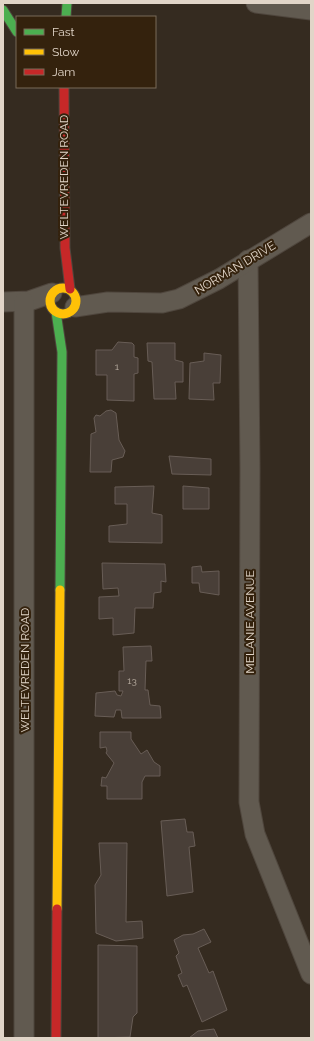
<svg xmlns="http://www.w3.org/2000/svg" width="314" height="1041" font-family="Raleway,sans-serif">
	<style>
		.building { fill: #493f38; stroke: #685d56 }
		.lines { fill: none; stroke-linecap: round; stroke-linejoin: round }
		.street-casing { stroke: #4f463d; stroke-width: 21 }
		.fast-casing { stroke: #4f463d; stroke-width: 11 }
		.slow-casing { stroke: #4f463d; stroke-width: 11 }
		.jam-casing { stroke: #4f463d; stroke-width: 11 }
		.street { stroke: #615a50; stroke-width: 19 }
		.fast { stroke: #4caf50; stroke-width: 9 }
		.slow { stroke: #ffc107; stroke-width: 9 }
		.jam { stroke: #c62828; stroke-width: 9 }
		.labels { text-anchor: middle; dominant-baseline: central; stroke-width: 4; stroke-linejoin: round; paint-order: stroke }
		.number-label { font-size: 10px; fill: #bbb0a4 }
		.street-label { font-size: 12px; fill: #e1d5c8; stroke: #34220d }
	</style>
	<rect width="100%" height="100%" fill="#352b20"/>
	<g class="building">
		<path d="M118,342L132,343L134,345V357L138,358V373L134,374V401L107,400V375H96V350H112Z"/>
		<path d="M147,343H175V360L183,362V382H175L176,399H154L152,362L148,361Z"/>
		<path d="M204,353L221,355L220,383H213L214,400L189,399L190,363L204,361Z"/>
		<path d="M111,410L116,413L119,440L125,451L123,457L112,460L111,472H90L91,434L96,432L94,418L96,415L100,416L106,411Z"/>
		<path d="M169,456L211,459V475L172,474Z"/>
		<path d="M154,486L152,513L162,515V543L109,542V526L127,524V504H115V487Z"/>
		<path d="M183,486L209,488V509H183Z"/>
		<path d="M102,563L165,564L166,582L161,581V592L154,593L153,608H135L134,633L113,635V618L99,619V597L119,596L118,588L103,589Z"/>
		<path d="M201,566L202,572L219,571V595L200,592L199,583H192V567Z"/>
		<path d="M151,646L152,661H146L145,690H148L150,705L160,706L161,718H122L121,710H116L114,717L95,716L96,693L115,691L117,695L121,696L123,691H119V671H124L123,647Z"/>
		<path d="M100,732H131V739L141,754L147,750L154,762L160,766V776H145L142,782V799H107V786H101L102,777L106,778L114,763L106,753L107,751L106,747L100,748Z"/>
		<path d="M185,819L187,832H193L195,846L189,847L193,892L167,896L161,821Z"/>
		<path d="M99,843H127L126,922L142,921L143,938L116,941L96,933L95,885L101,875Z"/>
		<path d="M204,929L211,942L198,948L209,973L213,971L227,1010L202,1022L187,985L183,987L178,975L182,973L176,956L179,953L174,940L183,935L193,934Z"/>
		<path d="M98,945L137,946V1013L133,1017L130,1037L98,1038Z"/>
		<path d="M214,1029L218,1038H189L198,1031Z"/>
	</g>
	<g class="lines">
		<g class="street-casing">
			<g id="street">
				<path d="M256,3L311,10"/>
				<path d="M248,260L250,469L249,802L255,834L311,974"/>
				<path d="M3,302L29,301L52,293"/>
				<path d="M75,307L108,302L162,303L179,299L219,279L311,223"/>
				<path d="M24,1038V302"/>
			</g>
		</g>
		<g class="fast-casing">
			<g id="fast">
				<path d="M3,10L17,32"/>
				<path d="M66,17L67,3"/>
				<path d="M56,312L62,352L60,590"/>
			</g>
		</g>
		<g class="slow-casing">
			<g id="slow">
				<circle cx="63" cy="301" r="13"/>
				<path d="M57,909L60,590"/>
			</g>
		</g>
		<g class="jam-casing">
			<g id="jam">
				<path d="M64,87L65,248L70,289"/>
				<path d="M56,1038L57,909"/>
			</g>
		</g>
		<use href="#street" class="street"/>
		<use href="#fast" class="fast"/>
		<use href="#slow" class="slow"/>
		<use href="#jam" class="jam"/>
	</g>
	<g class="labels">
		<g class="number-label">
			<text x="117" y="366">1</text>
			<text x="132" y="680">13</text>
		</g>
		<g class="street-label">
			<text transform="translate(64 177) rotate(-90)">WELTEVREDEN ROAD</text>
			<text transform="translate(235 268) rotate(-31)">NORMAN DRIVE</text>
			<text transform="translate(250 622) rotate(-90)">MELANIE AVENUE</text>
			<text transform="translate(25 670) rotate(-90)">WELTEVREDEN ROAD</text>
		</g>
	</g>
	<rect width="314" height="1041" fill="none" stroke="#e1d5c8" stroke-width="8"/>
	<rect x="16" y="16" width="140" height="72" fill="#34220d" stroke="#796a58"/>
	<rect x="24" y="29" width="20" height="6" fill="#4caf50" stroke="#796a58"/>
	<text x="52" y="36" font-size="12" fill="#e1d5c8">Fast</text>
	<rect x="24" y="49" width="20" height="6" fill="#ffc107" stroke="#796a58"/>
	<text x="52" y="56" font-size="12" fill="#e1d5c8">Slow</text>
	<rect x="24" y="69" width="20" height="6" fill="#c62828" stroke="#796a58"/>
	<text x="52" y="76" font-size="12" fill="#e1d5c8">Jam</text>
</svg>
